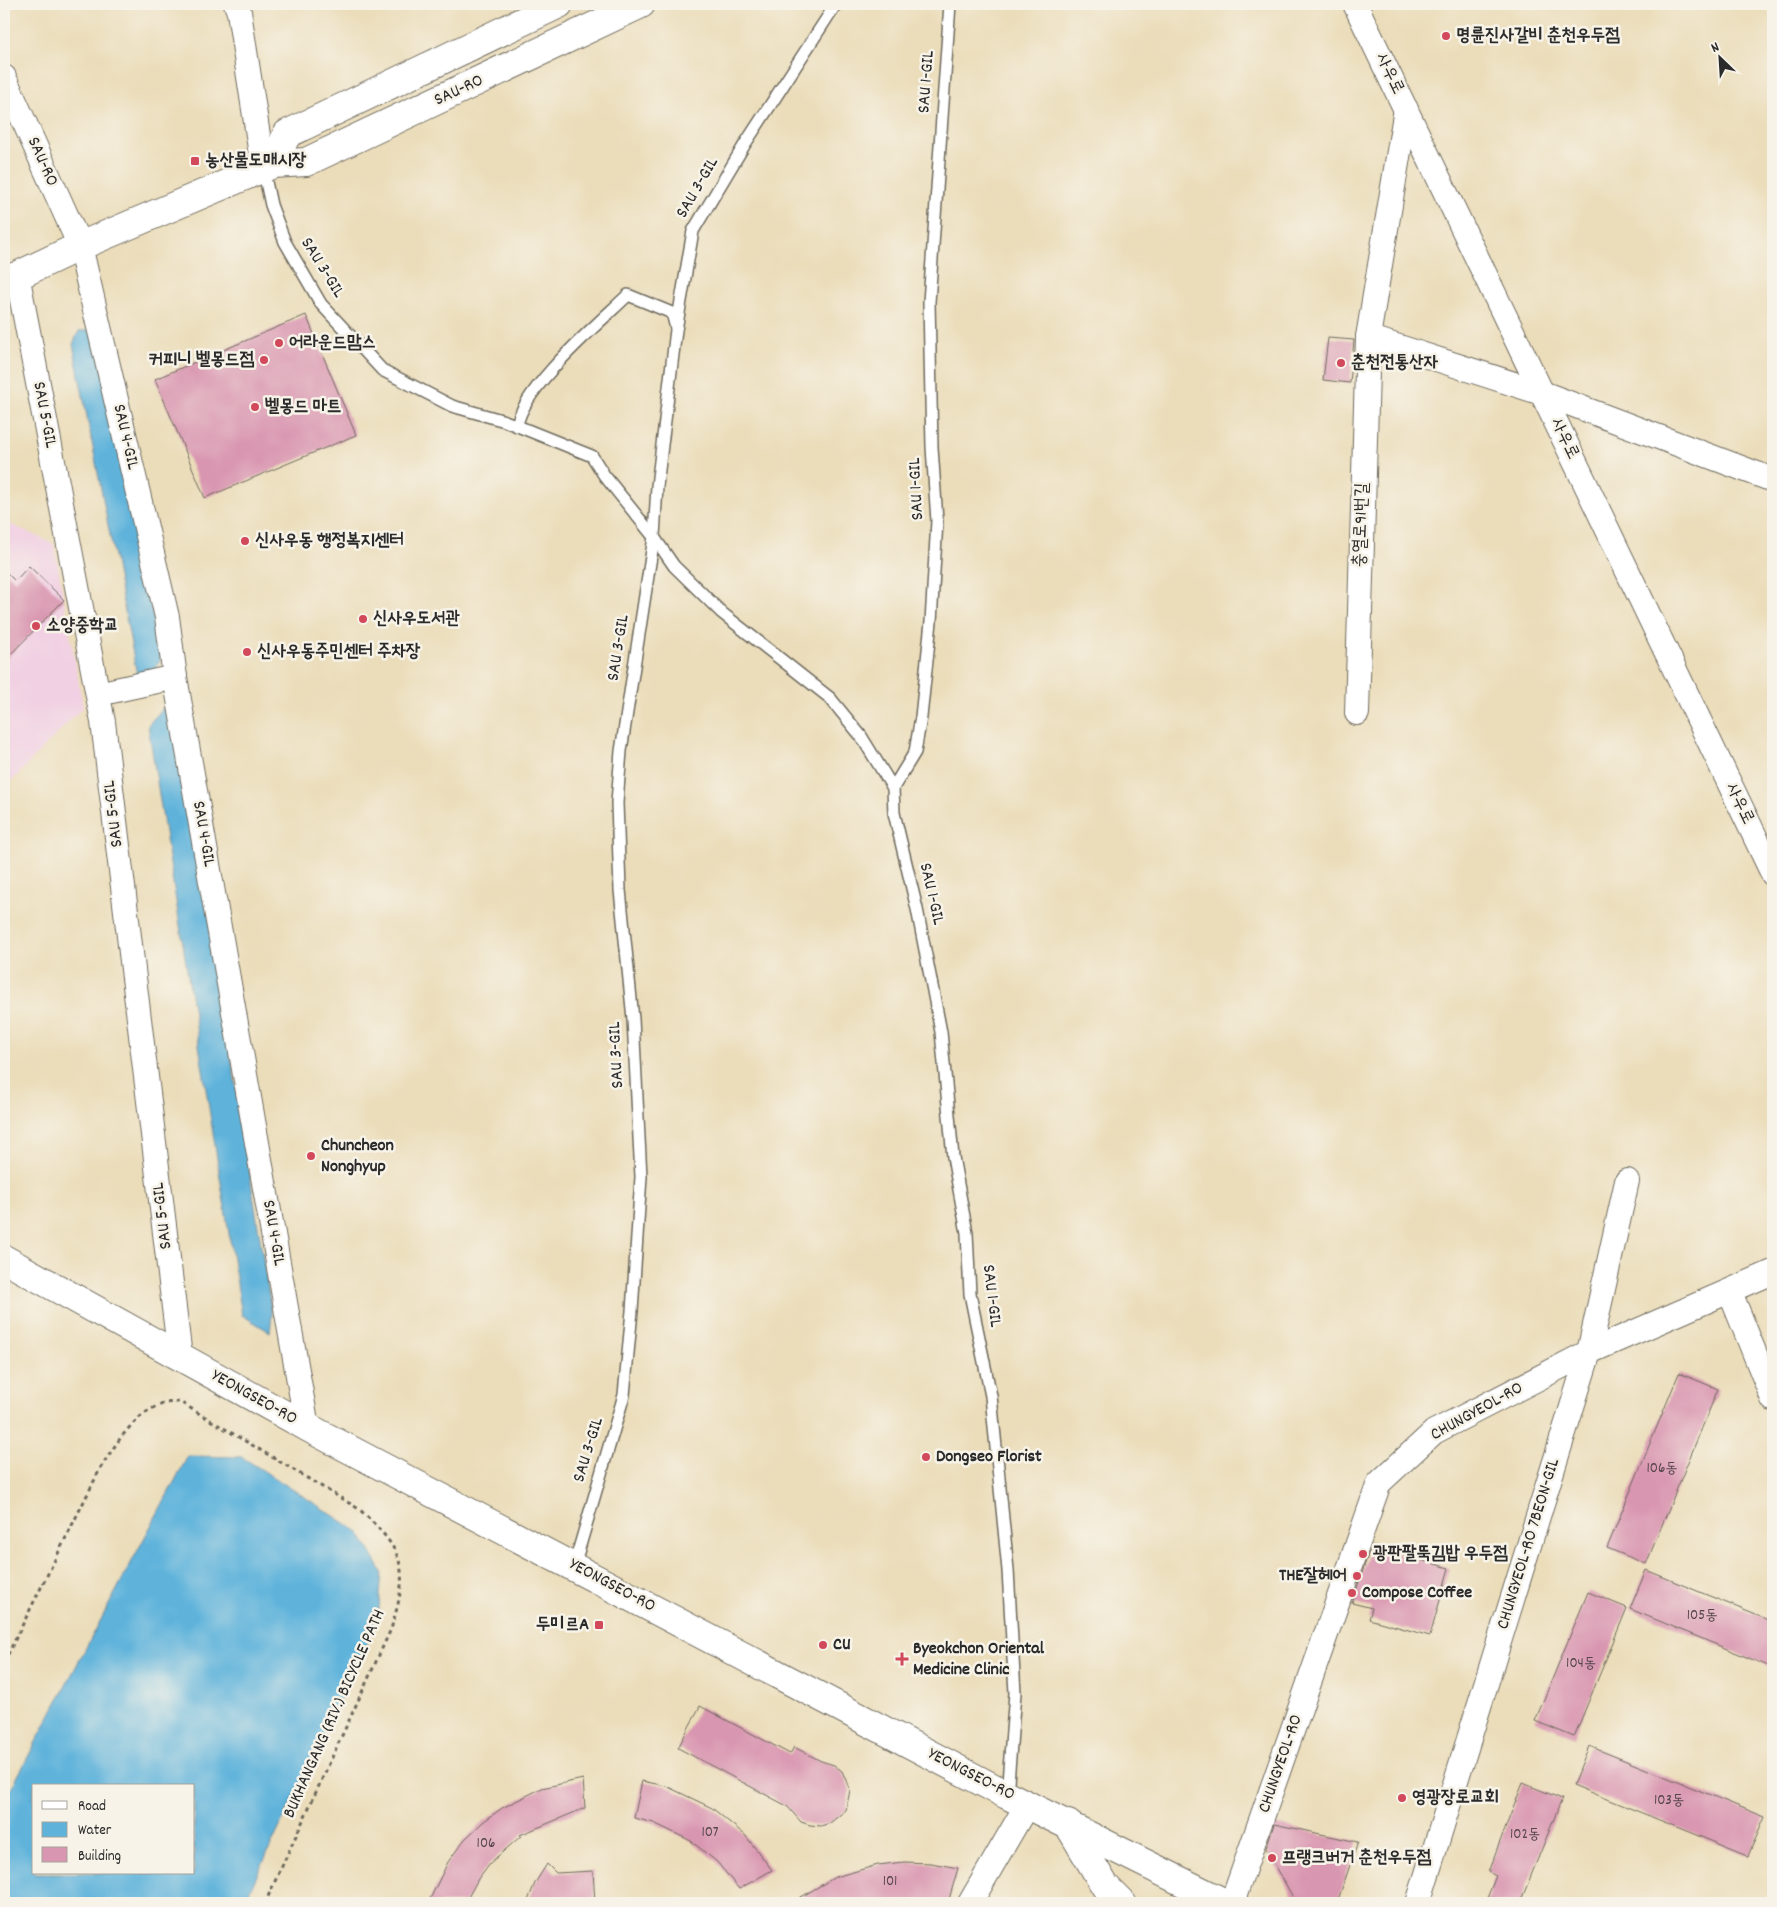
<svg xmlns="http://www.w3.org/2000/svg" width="1777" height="1907" font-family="Dekko,'Poor Story',sans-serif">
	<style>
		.built { fill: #f1d0e3 }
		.water { fill: #5fb3db; stroke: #456f83; fill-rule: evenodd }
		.building { fill: #d996b0 }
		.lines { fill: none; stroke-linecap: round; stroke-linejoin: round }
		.lane-casing { stroke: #6e695d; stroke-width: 14 }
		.street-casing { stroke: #6e695d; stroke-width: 26 }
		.secondary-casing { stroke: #6e695d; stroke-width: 30 }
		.path { stroke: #6e695d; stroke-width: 3; stroke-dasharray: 4 4; stroke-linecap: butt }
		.lane { stroke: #fff; stroke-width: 11 }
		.street { stroke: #fff; stroke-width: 24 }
		.secondary { stroke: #fff; stroke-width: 28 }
		.poi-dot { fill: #d1495b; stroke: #f7f3e8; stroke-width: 2 }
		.labels { text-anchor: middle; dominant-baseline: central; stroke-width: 5; stroke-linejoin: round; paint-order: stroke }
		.number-label { font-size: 15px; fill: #56464c }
		.poi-label { font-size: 18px; font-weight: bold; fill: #2b2b2b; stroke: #f7f3e8; text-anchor: start }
		.street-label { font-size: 18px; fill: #2b2b2b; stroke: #f7f3e8 }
	</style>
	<rect width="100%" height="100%" fill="#f7f3e8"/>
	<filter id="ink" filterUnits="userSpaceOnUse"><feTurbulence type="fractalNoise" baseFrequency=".02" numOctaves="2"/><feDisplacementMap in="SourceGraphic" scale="10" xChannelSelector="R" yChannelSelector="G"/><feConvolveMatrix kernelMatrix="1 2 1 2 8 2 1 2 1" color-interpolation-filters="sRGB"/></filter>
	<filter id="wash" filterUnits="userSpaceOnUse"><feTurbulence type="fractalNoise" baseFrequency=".0096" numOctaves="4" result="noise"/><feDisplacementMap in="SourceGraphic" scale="20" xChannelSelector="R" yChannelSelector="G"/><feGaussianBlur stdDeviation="1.12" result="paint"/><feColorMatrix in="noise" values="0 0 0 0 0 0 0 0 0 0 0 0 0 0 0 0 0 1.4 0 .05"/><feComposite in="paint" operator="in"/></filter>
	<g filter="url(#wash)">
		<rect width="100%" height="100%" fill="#ebddba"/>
		<path class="built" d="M4,511L8,523L54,544L83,707L4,789Z"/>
		<g class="water">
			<path d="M100,330L102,352L161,658L150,678L138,680L73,344L79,331Z"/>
			<path d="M166,705L177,712L272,1315L270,1332L242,1315L148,725Z"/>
			<path d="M188,1456L242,1457L359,1532L382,1572L378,1619L244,1903H4V1802ZM34,1786H194V1873H34Z"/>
		</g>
		<g id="blocks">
			<g class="building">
				<path d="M306,315L356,435L205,498L155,379Z"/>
				<path d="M1328,338L1354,340L1350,383L1323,380Z"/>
				<path d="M29,566L64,600L4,661V570L15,581Z"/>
				<path d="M1679,1373L1718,1389L1646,1564L1607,1548Z"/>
				<path d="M1371,1546L1449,1568L1430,1636L1369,1619L1372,1608L1352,1603Z"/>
				<path d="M1646,1570L1773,1622V1668L1630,1609Z"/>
				<path d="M1588,1592L1627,1608L1574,1737L1535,1721Z"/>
				<path d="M700,1706L790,1754L794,1747L821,1761L834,1765L842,1771L850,1790L846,1810L830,1823L821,1826L810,1825L801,1822L787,1806L678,1748Z"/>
				<path d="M1589,1746L1765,1817L1748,1856L1573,1785Z"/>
				<path d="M583,1779L585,1808L520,1835L521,1836L490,1863L478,1879L465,1903H428L448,1862L464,1840L483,1822L502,1808L542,1788Z"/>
				<path d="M642,1781L666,1786L712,1808L745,1835L772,1870L739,1889L717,1862L691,1841L654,1823L634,1818Z"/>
				<path d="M1523,1783L1562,1799L1520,1903H1485L1496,1876L1488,1872Z"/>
				<path d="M1274,1824L1358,1842L1337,1903H1296L1266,1848Z"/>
				<path d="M904,1862L931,1863L958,1868L948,1903L905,1901L881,1903H791L835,1877L878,1865Z"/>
				<path d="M547,1864L556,1873L593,1871L595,1903H527L535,1883Z"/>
			</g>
		</g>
	</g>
	<g filter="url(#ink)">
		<use href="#blocks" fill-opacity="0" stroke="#6e695d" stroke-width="1"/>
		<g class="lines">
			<g class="lane-casing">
				<g id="lane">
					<path d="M950,4L929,302L932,447L937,521L931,622L921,717L915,752L893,788L894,813L917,909L941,1032L953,1157L967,1233L970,1294L991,1396L1008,1570L1015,1693L1007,1795"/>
					<path d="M263,168L271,205L285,242L321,304L382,370L452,406L505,421L592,456L604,475L654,537L674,566L722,613L830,698L861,736L893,788"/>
					<path d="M517,426C522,388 599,323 628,295L672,313L676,328"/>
					<path d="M574,1566L624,1395L632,1311L641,1177L633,1019L620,890L617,803L621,751L654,537L657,486L676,330L693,231L745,144L836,4"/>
				</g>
			</g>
			<g class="street-casing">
				<g id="street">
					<path d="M236,4L239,12L263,168"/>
					<path d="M1355,4L1773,874"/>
					<path d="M4,77L80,246L167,617L175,677L307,1427"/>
					<path d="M17,274L103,722L180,1357"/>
					<path d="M1368,337L1542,393L1773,480"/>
					<path d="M98,694L175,677"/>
					<path d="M1357,713L1368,337L1406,109"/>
					<path d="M1730,1292L1773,1399"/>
					<path d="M970,1903L1028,1803"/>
					<path d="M1232,1903L1379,1483L1434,1432L1589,1352L1773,1272"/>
					<path d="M1418,1903L1589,1352L1627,1181"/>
				</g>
			</g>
			<g class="secondary-casing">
				<g id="secondary">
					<path d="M273,164L287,134L559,4"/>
					<path d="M4,282L80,246L273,164L306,162L641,4"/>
					<path d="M4,1259L307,1427L1007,1795L1225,1903"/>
					<path d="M1068,1824L1105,1886L1122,1903"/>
				</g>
			</g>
			<path class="path" d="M4,1662L101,1467C119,1439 143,1400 180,1402L359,1509C405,1552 410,1568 391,1629L265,1903"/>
			<use href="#lane" class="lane"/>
			<use href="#street" class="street"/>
			<use href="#secondary" class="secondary"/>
		</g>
	</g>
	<g class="poi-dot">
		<circle cx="1446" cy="36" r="5"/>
		<rect x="190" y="156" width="10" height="10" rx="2.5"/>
		<circle cx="279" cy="343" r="5"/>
		<circle cx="264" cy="360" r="5"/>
		<circle cx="1341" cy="363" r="5"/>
		<circle cx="255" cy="407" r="5"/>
		<circle cx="245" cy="541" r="5"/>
		<circle cx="363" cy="619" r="5"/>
		<circle cx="36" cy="626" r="5"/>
		<circle cx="247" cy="652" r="5"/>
		<circle cx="311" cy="1156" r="5"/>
		<circle cx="926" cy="1457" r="5"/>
		<circle cx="1363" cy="1554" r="5"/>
		<circle cx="1357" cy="1576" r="5"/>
		<circle cx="1352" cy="1593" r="5"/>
		<rect x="594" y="1620" width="10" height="10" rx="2.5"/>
		<circle cx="823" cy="1645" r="5"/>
		<path d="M899.5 1651.5h5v5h5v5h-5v5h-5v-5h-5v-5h5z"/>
		<circle cx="1402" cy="1798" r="5"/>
		<circle cx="1272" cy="1858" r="5"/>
	</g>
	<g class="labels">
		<g class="number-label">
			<text x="1662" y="1469">106동</text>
			<text x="1702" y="1616">105동</text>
			<text x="1581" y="1664">104동</text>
			<text x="1669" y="1801">103동</text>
			<text x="710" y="1833">107</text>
			<text x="1525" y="1835">102동</text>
			<text x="486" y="1844">106</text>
			<text x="890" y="1882">101</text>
		</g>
		<g class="poi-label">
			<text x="1456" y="36">명륜진사갈비 춘천우두점</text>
			<text x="205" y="161">농산물도매시장</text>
			<text x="289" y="343">어라운드맘스</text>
			<text x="254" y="360" text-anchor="end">커피니 벨몽드점</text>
			<text x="1351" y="363">춘천전통산자</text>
			<text x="265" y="407">벨몽드 마트</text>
			<text x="255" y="541">신사우동 행정복지센터</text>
			<text x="373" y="619">신사우도서관</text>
			<text x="46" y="626">소양중학교</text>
			<text x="257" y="652">신사우동주민센터 주차장</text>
			<text x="321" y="1146">Chuncheon<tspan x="321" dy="21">Nonghyup</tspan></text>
			<text x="936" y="1457">Dongseo Florist</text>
			<text x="1373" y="1554">광판팔뚝김밥 우두점</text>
			<text x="1347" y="1576" text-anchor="end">THE잘헤어</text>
			<text x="1362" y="1593">Compose Coffee</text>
			<text x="589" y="1625" text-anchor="end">두미르A</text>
			<text x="833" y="1645">CU</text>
			<text x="913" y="1649">Byeokchon Oriental<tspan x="913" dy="21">Medicine Clinic</tspan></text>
			<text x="1412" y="1798">영광장로교회</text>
			<text x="1282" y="1858">프랭크버거 춘천우두점</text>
		</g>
		<g class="street-label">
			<text transform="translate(1389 74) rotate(64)">사우로</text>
			<text transform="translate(927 82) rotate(-86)">SAU 1-GIL</text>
			<text transform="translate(459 91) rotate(-25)">SAU-RO</text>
			<text transform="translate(42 162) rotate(66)">SAU-RO</text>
			<text transform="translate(698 188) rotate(-60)">SAU 3-GIL</text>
			<text transform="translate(322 268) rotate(58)">SAU 3-GIL</text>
			<text transform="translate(44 415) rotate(79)">SAU 5-GIL</text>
			<text transform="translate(125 437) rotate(77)">SAU 4-GIL</text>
			<text transform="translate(1564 439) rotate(64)">사우로</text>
			<text transform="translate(917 489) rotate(-93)">SAU 1-GIL</text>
			<text transform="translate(1362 525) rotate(-88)">충열로91번길</text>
			<text transform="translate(619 648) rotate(-81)">SAU 3-GIL</text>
			<text transform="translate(1739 804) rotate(64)">사우로</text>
			<text transform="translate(114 814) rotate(-97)">SAU 5-GIL</text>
			<text transform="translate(203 834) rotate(80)">SAU 4-GIL</text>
			<text transform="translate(931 894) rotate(77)">SAU 1-GIL</text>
			<text transform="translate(617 1055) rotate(-93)">SAU 3-GIL</text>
			<text transform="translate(163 1216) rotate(-97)">SAU 5-GIL</text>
			<text transform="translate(273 1233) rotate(80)">SAU 4-GIL</text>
			<text transform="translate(991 1296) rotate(83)">SAU 1-GIL</text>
			<text transform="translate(254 1398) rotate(29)">YEONGSEO-RO</text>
			<text transform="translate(1477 1412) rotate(-29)">CHUNGYEOL-RO</text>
			<text transform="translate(589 1450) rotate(-73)">SAU 3-GIL</text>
			<text transform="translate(1529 1544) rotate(-73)">CHUNGYEOL-RO 7BEON-GIL</text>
			<text transform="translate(612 1586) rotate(28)">YEONGSEO-RO</text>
			<text transform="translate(335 1714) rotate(-66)">BUKHANGANG (RIV.) BICYCLE PATH</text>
			<text transform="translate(1281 1764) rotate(-71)">CHUNGYEOL-RO</text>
			<text transform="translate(971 1775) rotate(27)">YEONGSEO-RO</text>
		</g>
	</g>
	<rect width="1777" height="1907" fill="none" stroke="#f7f3e8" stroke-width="20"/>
	<rect x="32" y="1784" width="162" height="90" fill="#f7f3e8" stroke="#a5a39c"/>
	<rect x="42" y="1801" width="25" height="8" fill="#ffffff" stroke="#a5a39c"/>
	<text x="78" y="1810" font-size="15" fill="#2b2b2b">Road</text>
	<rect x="42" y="1822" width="25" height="15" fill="#5fb3db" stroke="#a5a39c"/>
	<text x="78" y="1834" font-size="15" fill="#2b2b2b">Water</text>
	<rect x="42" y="1847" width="25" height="15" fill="#d996b0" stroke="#a5a39c"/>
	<text x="78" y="1860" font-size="15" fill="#2b2b2b">Building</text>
	<g transform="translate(1720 58) rotate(335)" stroke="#f7f3e8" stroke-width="4" paint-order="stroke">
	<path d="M0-4L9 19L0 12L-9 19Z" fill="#2b2b2b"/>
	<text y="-8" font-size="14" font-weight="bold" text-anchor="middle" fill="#2b2b2b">N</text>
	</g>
</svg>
